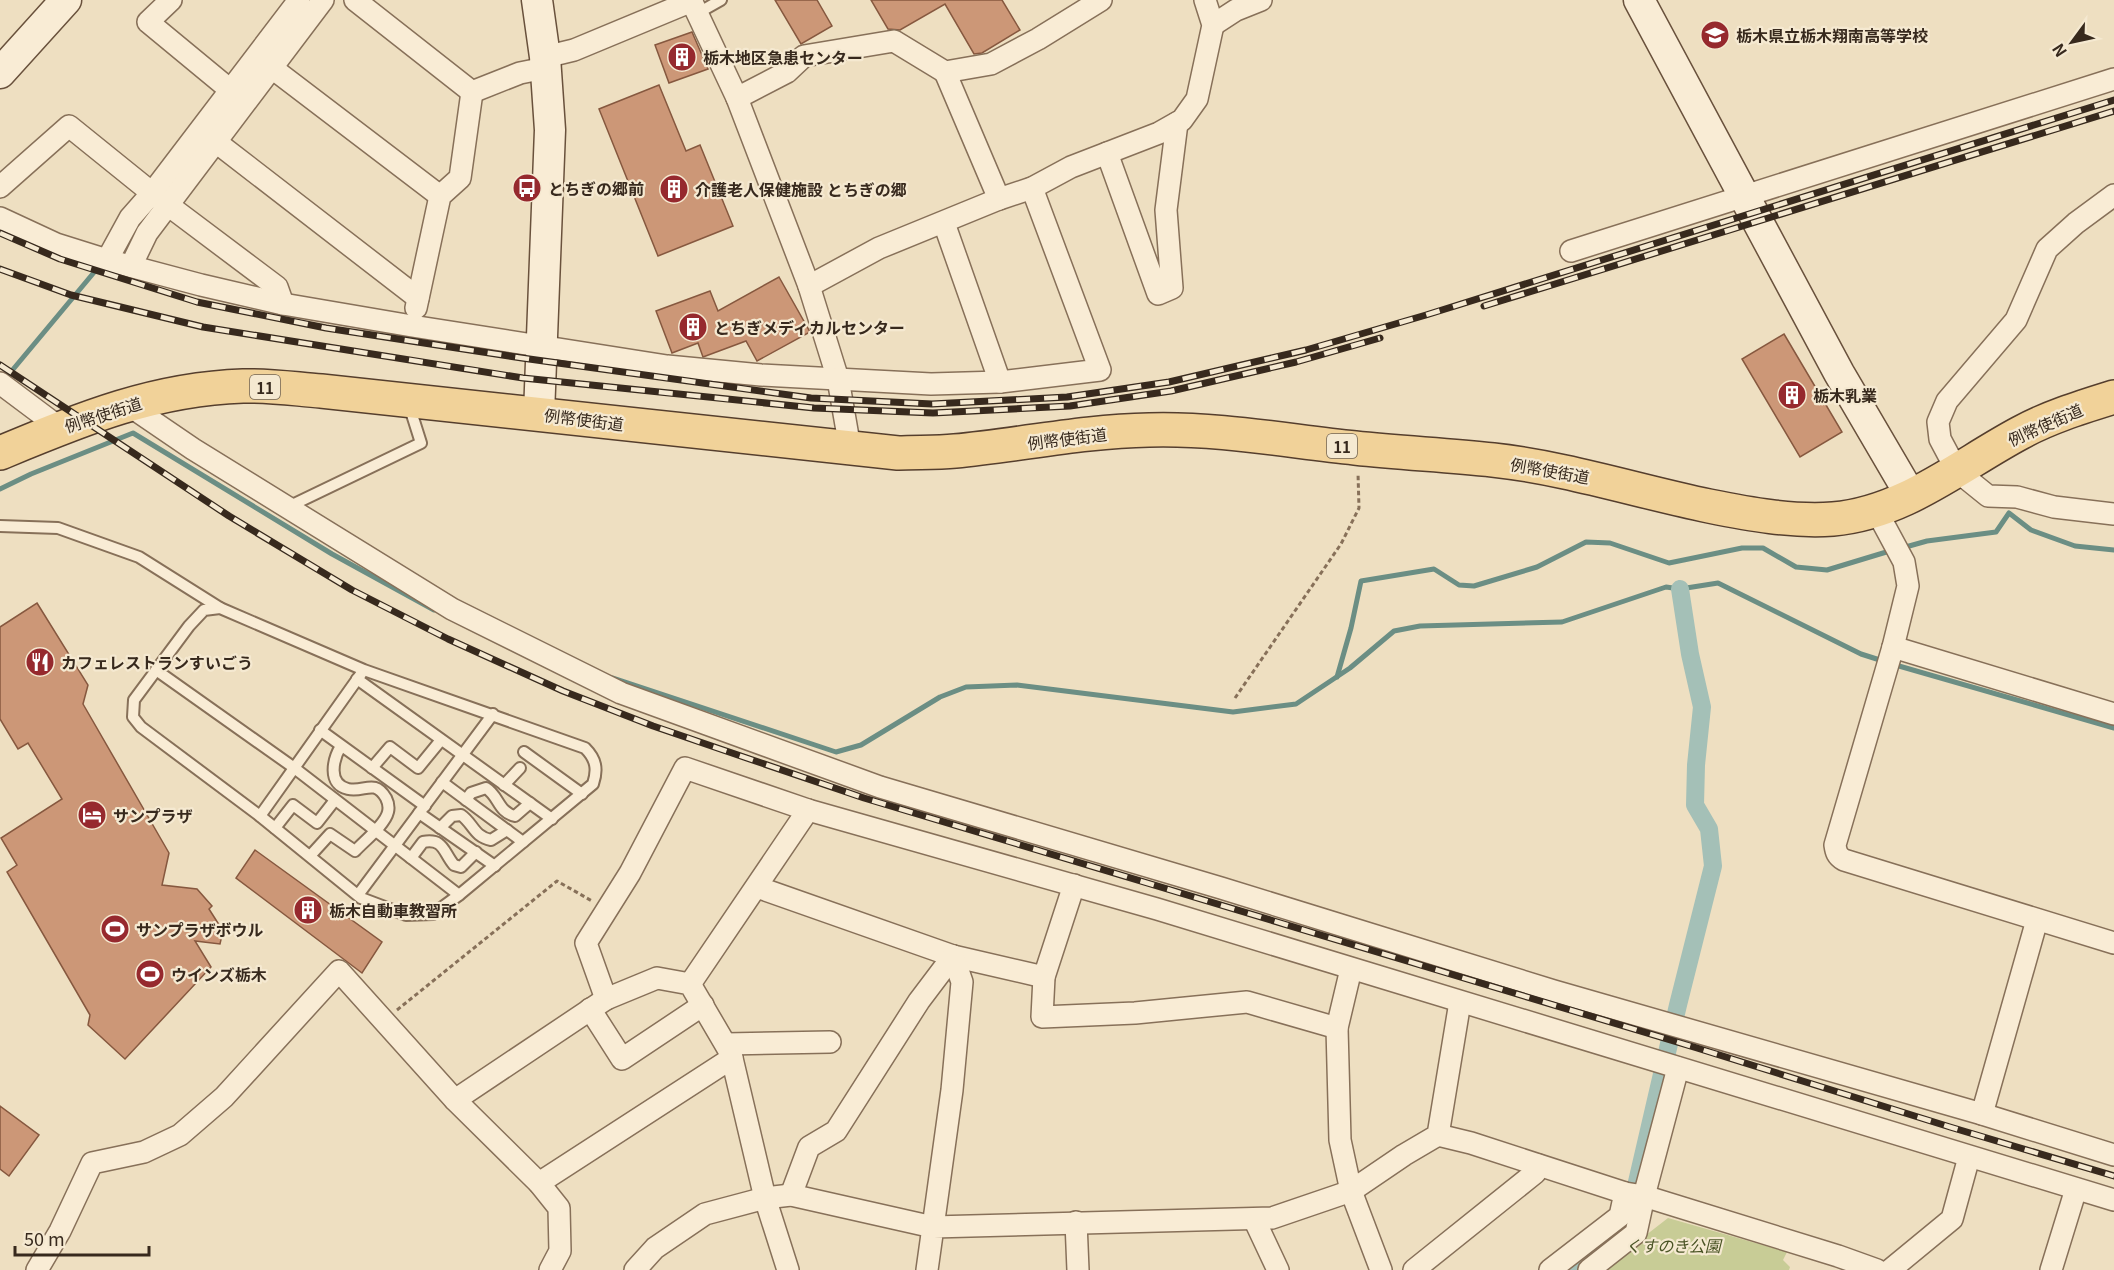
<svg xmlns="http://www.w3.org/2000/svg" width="2114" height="1270" font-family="Georgia,'Noto Sans JP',serif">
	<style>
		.green { fill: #c8cc96 }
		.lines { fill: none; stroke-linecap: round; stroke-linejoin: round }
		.stream { stroke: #6b8e84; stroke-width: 5 }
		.canal { stroke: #a4c0b7; stroke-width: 18 }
		.building { fill: #cc9777; stroke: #86583f; stroke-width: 1.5 }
		.lane-casing { stroke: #877059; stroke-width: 14 }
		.street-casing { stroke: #877059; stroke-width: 24 }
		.secondary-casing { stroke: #69513c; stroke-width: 33 }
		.primary-casing { stroke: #553e2d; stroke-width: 36 }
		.path { stroke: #877059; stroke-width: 3; stroke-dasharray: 4.5 3; stroke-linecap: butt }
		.lane { stroke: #f9ecd5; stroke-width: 10 }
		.street { stroke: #f9ecd5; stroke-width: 21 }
		.secondary { stroke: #f9ecd5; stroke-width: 30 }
		.primary { stroke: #f1d299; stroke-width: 33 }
		.rail-casing { stroke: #37291d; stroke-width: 7 }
		.rail { stroke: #f5e9d1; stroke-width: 4.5; stroke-dasharray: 14; stroke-linecap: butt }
		.labels { text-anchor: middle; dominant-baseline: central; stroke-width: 4.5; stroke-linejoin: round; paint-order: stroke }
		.shield { fill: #f5e9d1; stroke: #706353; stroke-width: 1.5 }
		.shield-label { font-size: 15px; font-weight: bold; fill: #37291d }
		.poi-label { font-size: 16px; font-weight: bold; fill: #37291d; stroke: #f5e9d1; text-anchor: start }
		.street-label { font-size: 16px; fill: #37291d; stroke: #f5e9d1 }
		.park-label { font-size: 16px; font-style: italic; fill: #495324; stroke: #f5e9d1 }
	</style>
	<rect width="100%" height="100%" fill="#eedfc1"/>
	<path class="green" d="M1668,1218L1787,1252L1783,1260L1790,1267L1789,1270H1601Z"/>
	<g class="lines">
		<g class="stream">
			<path d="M5,379L101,264"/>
			<path d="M0,489L31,474L133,433L332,554L434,610"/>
			<path d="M1902,548L1927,541L1996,532L2009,513L2031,530L2075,546L2114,550"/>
			<path d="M1892,664L2114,728"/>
			<path d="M1337,677L1351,628L1361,581L1434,569L1459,585L1474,586L1537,567L1586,542L1610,543L1669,563L1742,548H1763L1796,567L1827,570L1893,550"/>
			<path d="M613,678L836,752L861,745L940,697L966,687L1017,685L1233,712L1296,704L1350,668L1394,631L1420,626L1562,622L1666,587L1680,589L1718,583L1861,654L1883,661"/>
		</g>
		<path class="canal" d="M1570,1270L1627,1225L1678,1005L1713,866L1709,829L1695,805L1696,765L1702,707L1690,654L1680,589"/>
	</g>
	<g class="building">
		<path d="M775,0H817L832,26L801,44Z"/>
		<path d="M871,0H1002L1020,30L982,53L974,54L945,4L900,30L888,29Z"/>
		<path d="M692,32L708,69L669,83L655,45Z"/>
		<path d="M659,85L686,151L700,145L733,226L658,256L599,109Z"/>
		<path d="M779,277L810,332L757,361L746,341L703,357L698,343L672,353L656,311L710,291L718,311Z"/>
		<path d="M1784,334L1842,432L1800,457L1742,359Z"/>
		<path d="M37,603L88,685L83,704L169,853L162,885L197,889L212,906L209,909L223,931L220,944L195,941L211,967L125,1059L88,1025L90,1015L7,872L17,865L1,838L62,799L28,743L18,749L0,719V627Z"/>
		<path d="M255,850L382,942L362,973L236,878Z"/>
		<path d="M0,1106L39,1135L9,1176L0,1169Z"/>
	</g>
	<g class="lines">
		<g class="lane-casing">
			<g id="lane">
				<path d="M698,13L721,0"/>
				<path d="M288,507L421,443L409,405"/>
				<path d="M0,526L58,528L139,557L220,608"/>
				<path d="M220,608L364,670L585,748C596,759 598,769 593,784L459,895L433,914L406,915L361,898L260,816L141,727L133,717L134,700L189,626L204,610Z"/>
				<path d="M156,670L293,767L459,895"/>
				<path d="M357,679L552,819"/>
				<path d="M320,730L425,806"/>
				<path d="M524,752L582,794"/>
				<path d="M372,768L390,747L418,768L441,740"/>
				<path d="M442,782L523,842"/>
				<path d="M504,785L520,768"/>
				<path d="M466,800L471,793L486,788C499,796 498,812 515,816L530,803"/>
				<path d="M419,813L495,866"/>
				<path d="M260,816L361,674"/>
				<path d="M275,828L293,805L317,823L335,800"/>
				<path d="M440,828L452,816L461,815C473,823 474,837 491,840L507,830"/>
				<path d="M310,856L330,834L355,851C364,841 385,825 388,812C389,808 388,802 386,798C374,778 364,793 348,789C327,784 333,759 341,746"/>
				<path d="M411,858L423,842C444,838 443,852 454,865L461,867L476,852"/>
				<path d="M358,895L493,714"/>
			</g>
		</g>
		<g class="street-casing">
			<g id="street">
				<path d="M171,0L148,22L240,98"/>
				<path d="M355,0L472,92"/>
				<path d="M691,0L737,98L809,286L838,379L850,448"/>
				<path d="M1213,25L1236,10L1261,0"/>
				<path d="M545,57L574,50L692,1"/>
				<path d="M272,68L440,196"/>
				<path d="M945,72L999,199"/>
				<path d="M472,92L520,73L545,68"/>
				<path d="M737,98L787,72L804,56L894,41L945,72L991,64L1038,39L1101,0"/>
				<path d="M216,142L418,298"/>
				<path d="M1107,153L1158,294L1172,288L1166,210L1177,123"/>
				<path d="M0,187L69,126L152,193L277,287L283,304"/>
				<path d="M2114,195L2076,223L2047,249L2016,320L1947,401L1938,422L1940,439L1957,471L1988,496L2017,497L2054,507L2114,514"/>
				<path d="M0,218L56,244L107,260L201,285L283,304L412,326L667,366L761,375L931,384L1000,382L1100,370L1032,188"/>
				<path d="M944,223L1000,382"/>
				<path d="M1571,251L2114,79"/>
				<path d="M107,260L130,218L152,193L299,0"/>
				<path d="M131,266L147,233L323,0"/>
				<path d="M809,286L879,248L999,199L1032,188L1071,167L1159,133L1182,120L1197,99L1213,25L1205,0"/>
				<path d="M416,308L440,196L460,178L472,92"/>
				<path d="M0,383L60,428"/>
				<path d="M127,404L193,449L452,609L621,693L880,787L1221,888L1554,991L1982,1114L2037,920"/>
				<path d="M1876,510L1904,562L1908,586L1893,647L1835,845C1836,852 1837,856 1844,860L2114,943"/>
				<path d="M1893,647L2114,714"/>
				<path d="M1074,885L1044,977L1042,1017L1135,1013L1247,1002L1337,1028"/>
				<path d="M757,887L953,956L1044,977"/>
				<path d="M1351,969L1337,1028L1340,1140L1351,1191L1381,1270"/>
				<path d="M690,984L808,810"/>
				<path d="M606,999L586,943L630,873L685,768L808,810L1157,909L2114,1200"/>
				<path d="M590,1009L622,1059L703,1005"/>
				<path d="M726,1044L830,1042"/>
				<path d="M455,1100L539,1183L559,1208L560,1251L550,1270"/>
				<path d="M1982,1114L2114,1155"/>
				<path d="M1438,1135L1471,1143L1625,1193L1644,1196L1838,1256L1877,1270"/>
				<path d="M539,1183L732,1058"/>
				<path d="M791,1195L809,1147L836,1131L919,1001L953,956"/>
				<path d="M1254,1219L1278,1270"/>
				<path d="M1076,1222L1078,1270"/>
				<path d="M37,1270L60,1231L92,1163L144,1152L180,1135L224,1097L339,971L455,1100L606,999L657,978L690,984L731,1054L765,1198L788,1270"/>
				<path d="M635,1270L655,1248L705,1214L765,1198L791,1195L933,1227L952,1090L962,982L953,956"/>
				<path d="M927,1270L933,1227L1272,1218L1351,1191L1404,1155L1438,1135L1460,1002"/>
				<path d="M1414,1270L1535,1173L1538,1165"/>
				<path d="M1550,1270L1620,1216L1625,1193"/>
				<path d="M1589,1270L1636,1233L1644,1196L1678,1068"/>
				<path d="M1890,1270L1952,1219L1969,1157"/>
				<path d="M2051,1270L2076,1189"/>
			</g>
		</g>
		<g class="secondary-casing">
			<g id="secondary">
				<path d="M537,0L545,57L550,130L539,414"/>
				<path d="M1639,0L1839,373L1911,496"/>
				<path d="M0,73L66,0"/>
			</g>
		</g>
		<g class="primary-casing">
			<path id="primary" d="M0,453C82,419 153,389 243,386C269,385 295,389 321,391L898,453C917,452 936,453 955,451C1019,445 1084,431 1149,430C1218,428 1287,441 1355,448C1401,453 1447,455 1493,460C1566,468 1637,491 1709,506C1749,514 1792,522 1833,519C1904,513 1960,465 2020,433C2049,417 2082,407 2114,397"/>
		</g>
		<g class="path">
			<path d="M1235,698L1341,544L1359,508L1358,473"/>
			<path d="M397,1010L557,881L592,901"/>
		</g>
		<use href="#lane" class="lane"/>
		<use href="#street" class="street"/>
		<use href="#secondary" class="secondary"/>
		<use href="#primary" class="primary"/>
		<g class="rail-casing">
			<g id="rail">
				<path d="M0,233L60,259L197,302L326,328L522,358L811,398L932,404L1067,397L1169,382L1306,350L1426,315L2114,100"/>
				<path d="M0,269L71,295L203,327L523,378L814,408L933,413L1070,406L1171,391L1296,362L1380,338"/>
				<path d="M1484,306L2114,111"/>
				<path d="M0,365L229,516L352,590L448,639L563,691L653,726L864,798L1697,1048L1950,1127L2114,1176"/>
			</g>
		</g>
		<use href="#rail" class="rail"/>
	</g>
	<defs>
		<g id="school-disc" transform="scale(1.5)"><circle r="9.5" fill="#96292e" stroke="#f5e9d1"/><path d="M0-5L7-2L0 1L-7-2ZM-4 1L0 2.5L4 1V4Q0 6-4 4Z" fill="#fff"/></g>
		<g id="building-disc" transform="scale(1.5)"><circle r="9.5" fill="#96292e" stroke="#f5e9d1"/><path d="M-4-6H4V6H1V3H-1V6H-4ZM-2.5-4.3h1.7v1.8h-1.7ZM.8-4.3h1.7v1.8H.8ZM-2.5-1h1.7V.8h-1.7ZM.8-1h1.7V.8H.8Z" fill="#fff"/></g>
		<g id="bus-disc" transform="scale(1.5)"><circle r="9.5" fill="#96292e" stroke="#f5e9d1"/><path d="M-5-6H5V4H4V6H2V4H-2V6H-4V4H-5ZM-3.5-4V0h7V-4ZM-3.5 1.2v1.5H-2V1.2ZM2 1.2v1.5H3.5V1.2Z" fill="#fff"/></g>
		<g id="restaurant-disc" transform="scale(1.5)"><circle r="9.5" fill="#96292e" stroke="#f5e9d1"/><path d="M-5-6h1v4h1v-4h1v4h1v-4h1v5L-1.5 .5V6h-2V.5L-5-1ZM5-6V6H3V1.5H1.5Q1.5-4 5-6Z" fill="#fff"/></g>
		<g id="hotel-disc" transform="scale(1.5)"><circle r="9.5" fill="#96292e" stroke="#f5e9d1"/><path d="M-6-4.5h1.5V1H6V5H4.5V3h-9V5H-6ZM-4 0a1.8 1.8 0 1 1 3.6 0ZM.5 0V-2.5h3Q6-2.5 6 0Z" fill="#fff"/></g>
		<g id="stadium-disc" transform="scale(1.5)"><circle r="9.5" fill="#96292e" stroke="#f5e9d1"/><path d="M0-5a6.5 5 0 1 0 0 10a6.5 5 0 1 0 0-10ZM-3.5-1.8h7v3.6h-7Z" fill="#fff"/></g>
	</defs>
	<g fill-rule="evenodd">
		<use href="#school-disc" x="1715" y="35"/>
		<use href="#building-disc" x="682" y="57"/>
		<use href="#bus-disc" x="527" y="188"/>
		<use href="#building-disc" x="674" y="189"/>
		<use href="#building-disc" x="693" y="327"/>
		<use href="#building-disc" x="1792" y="395"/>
		<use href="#restaurant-disc" x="40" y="662"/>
		<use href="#hotel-disc" x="92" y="815"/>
		<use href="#building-disc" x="308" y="910"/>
		<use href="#stadium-disc" x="115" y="929"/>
		<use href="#stadium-disc" x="150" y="974"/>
	</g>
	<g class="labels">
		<g class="shield">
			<rect x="250" y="375" width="30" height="24" rx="4.5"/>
			<rect x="1327" y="434" width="30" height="24" rx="4.5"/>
		</g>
		<g class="shield-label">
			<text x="265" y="387">11</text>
			<text x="1342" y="446">11</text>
		</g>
		<g class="poi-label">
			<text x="1736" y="35">栃木県立栃木翔南高等学校</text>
			<text x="703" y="57">栃木地区急患センター</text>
			<text x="548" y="188">とちぎの郷前</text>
			<text x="695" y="189">介護老人保健施設 とちぎの郷</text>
			<text x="714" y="327">とちぎメディカルセンター</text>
			<text x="1813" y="395">栃木乳業</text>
			<text x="61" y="662">カフェレストランすいごう</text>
			<text x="113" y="815">サンプラザ</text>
			<text x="329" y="910">栃木自動車教習所</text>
			<text x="136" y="929">サンプラザボウル</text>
			<text x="171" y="974">ウインズ栃木</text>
		</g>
		<g class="street-label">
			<text transform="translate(103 414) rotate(-18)">例幣使街道</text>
			<text transform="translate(584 419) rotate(7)">例幣使街道</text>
			<text transform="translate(2045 424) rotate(-24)">例幣使街道</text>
			<text transform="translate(1067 438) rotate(-7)">例幣使街道</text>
			<text transform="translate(1550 470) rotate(10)">例幣使街道</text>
		</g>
		<g class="park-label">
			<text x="1673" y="1245">くすのき公園</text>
		</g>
	</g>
	<g transform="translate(2072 42) rotate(237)" stroke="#f5e9d1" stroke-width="4.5" paint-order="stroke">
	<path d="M0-4.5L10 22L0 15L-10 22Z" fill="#37291d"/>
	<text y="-9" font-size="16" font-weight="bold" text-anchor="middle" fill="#37291d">N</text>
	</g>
	<path d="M15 1246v9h134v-9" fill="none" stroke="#37291d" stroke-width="3"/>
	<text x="24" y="1246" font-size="18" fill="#37291d" stroke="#f5e9d1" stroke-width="4.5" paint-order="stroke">50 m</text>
</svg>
